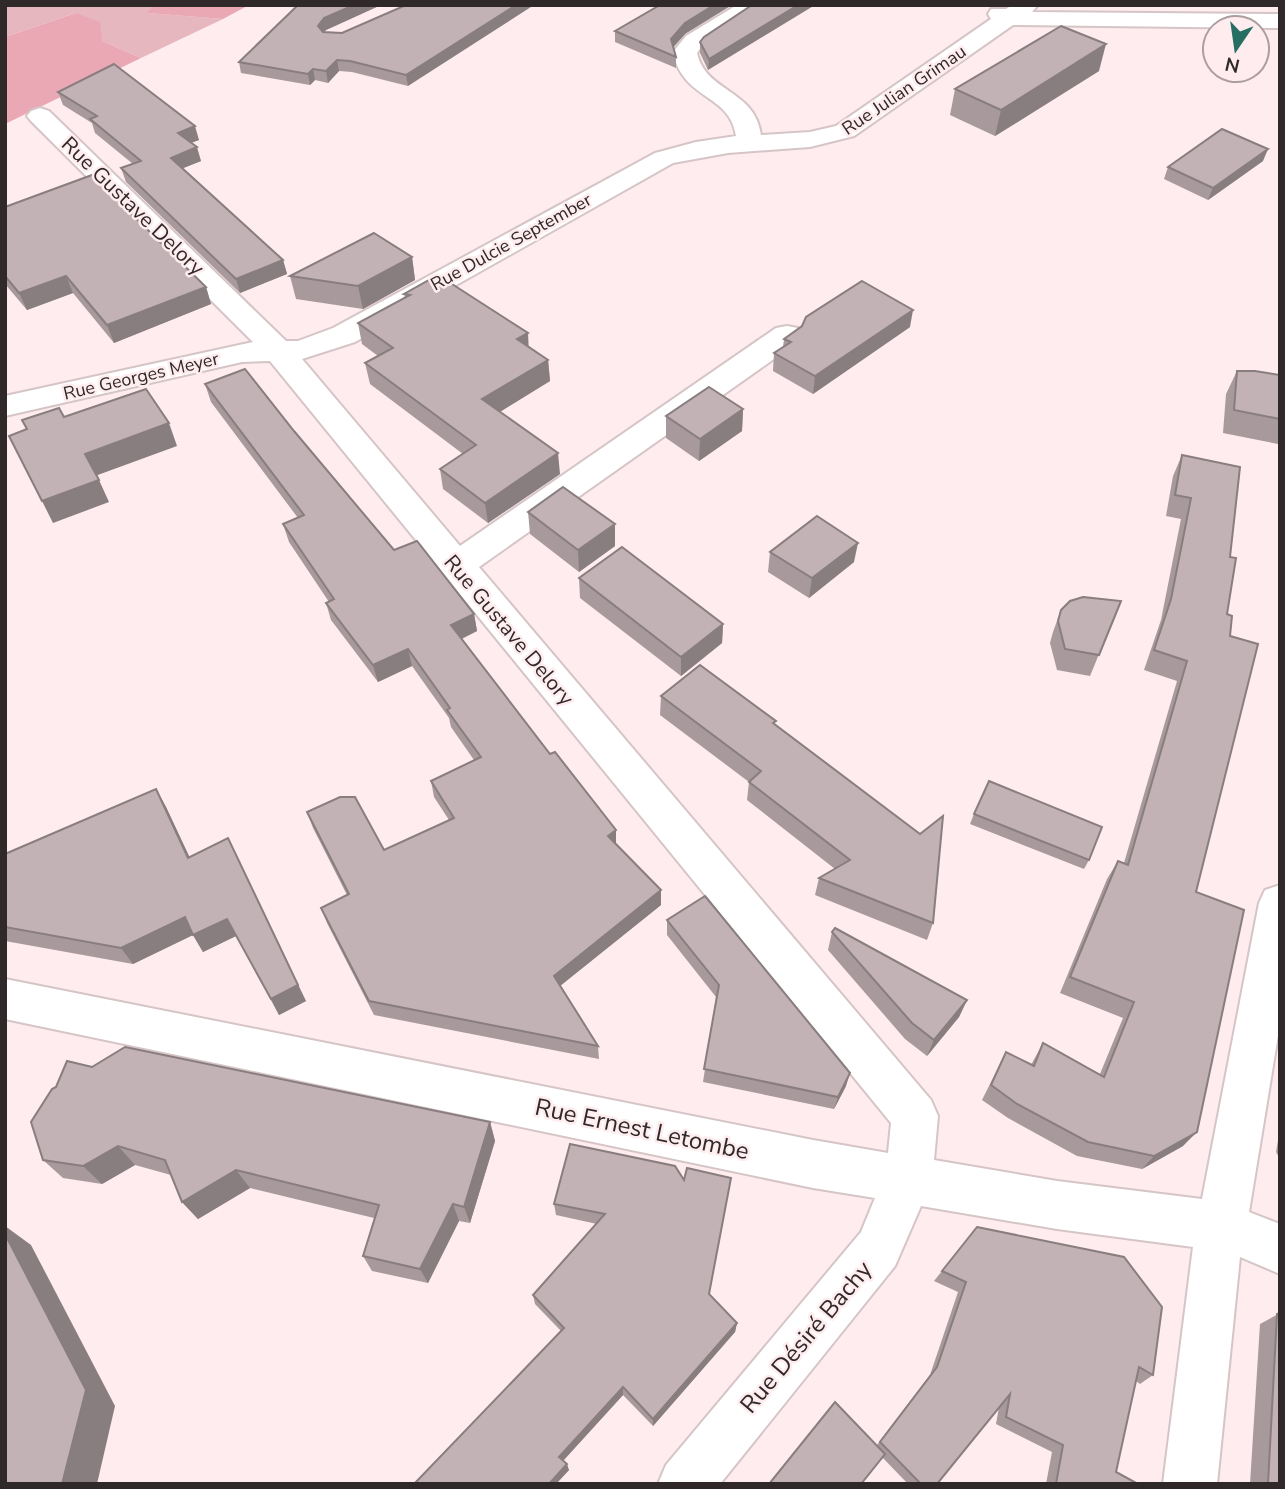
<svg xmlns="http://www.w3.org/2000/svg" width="1285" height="1489" font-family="'Nunito Sans',sans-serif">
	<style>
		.green { fill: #e7b7bf }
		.forest { fill: #eaa8b4 }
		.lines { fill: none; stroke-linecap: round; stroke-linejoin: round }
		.minor-casing { stroke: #d6c5c7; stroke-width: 4 }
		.minor { fill: #fff; fill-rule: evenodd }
		.wall { fill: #a8999c }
		.shaded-wall { fill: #887d7f }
		.building { fill: #c3b2b5; stroke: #887d7f; stroke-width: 2 }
		.labels { text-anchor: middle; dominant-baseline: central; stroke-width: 5; stroke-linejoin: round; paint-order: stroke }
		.far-street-label { font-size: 18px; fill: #30292a; stroke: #feecef }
		.street-label { font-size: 21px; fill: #30292a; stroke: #feecef }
		.near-street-label { font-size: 24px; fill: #30292a; stroke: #feecef }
	</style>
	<rect width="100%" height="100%" fill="#feecef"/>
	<path class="green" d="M5,5H154L148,13L223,19L141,58L102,41L76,13L5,37Z"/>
	<g class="forest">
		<path d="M154,5H249L223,19L147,13Z"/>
		<path d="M76,13L100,22L102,41L141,58L5,124V37Z"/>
	</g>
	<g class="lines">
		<g class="minor-casing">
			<path id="minor" d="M737,5H764L702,46L697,53C706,93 755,89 761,135L810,132L836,126L991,19L988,14L991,9H1006L1012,5H1038L1032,12L1280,14V28L1013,25L854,136L810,147L728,153L673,163L355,342L302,359L460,546L776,328L787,326L798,328L802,335L798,342L479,567L931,1100L938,1116L934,1160L1057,1181L1202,1199L1259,903L1265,890L1280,885V1023L1249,1212L1280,1224V1274L1240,1257L1217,1484H1163L1193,1247L1057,1229L921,1206L895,1266L720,1484H658L666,1465L861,1232L875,1198L813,1188L5,1019V979L813,1140L888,1153L891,1123L270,361L242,362L5,416V396L253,342L31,121L27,116L31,111L40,108L49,111L286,341H298L333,328L655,153L696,142L736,136C730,93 683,101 673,52L686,36Z"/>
		</g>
		<use href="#minor" class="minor"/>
	</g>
	<g class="wall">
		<path d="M293,5H381L326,30L324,32L342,33L406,5L408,86L352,72L339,71L328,83L315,80L310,85L241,73L239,62L296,7Z"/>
		<path d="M752,5L708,70L700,53V42Z"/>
		<path d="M615,31L685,34L673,47L676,57V68L615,42Z"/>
		<path d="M1099,71L995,136L950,115L955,89Z"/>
		<path d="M58,92L199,140L191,143L201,161L183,168L283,260L287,274L240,293L126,182L121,168L133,164L95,133L92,123L63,105Z"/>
		<path d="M1263,161L1208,200L1164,179L1168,167Z"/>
		<path d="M5,207L206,287L211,304L114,343L73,293L27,310L5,284Z"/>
		<path d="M412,257L415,280L363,309L296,299L290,276Z"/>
		<path d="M438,275L529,347L548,360L550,381L500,412L560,474L488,523L443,489L440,469L463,454L370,384L365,363L378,356L362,344L358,323L405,298L404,294Z"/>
		<path d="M910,327L813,394L773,371L774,353L783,347L784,339Z"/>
		<path d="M1237,371L1280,375V441L1278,444L1223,433L1226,394Z"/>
		<path d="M205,384L294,431L394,550L474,614L477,631L462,639L550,754L616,830V844L661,905L560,986L598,1046L599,1059L374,1015L327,923L321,908L347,895L313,828L307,812L384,850L449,820L434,797L431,781L474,760L451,727L449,718L412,666L378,682L331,620L326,603L329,602L289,542L283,524L298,518L211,402Z"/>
		<path d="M743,409L742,431L699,461L666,438V416Z"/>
		<path d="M1182,455L1230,557L1227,614L1196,892L1183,1146L1142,1169L1077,1156L1008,1118L982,1100L1006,1052L1031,1065L1043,1043L1100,1074L1123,1018L1060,993L1107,879L1118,861L1124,863L1177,681L1144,670L1161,620L1181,519L1166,516L1173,476Z"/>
		<path d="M528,512L615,546L579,572L530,534Z"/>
		<path d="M770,552L854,562L809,598L768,572Z"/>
		<path d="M579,578L723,624L722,643L681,676L580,598Z"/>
		<path d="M1121,601L1090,676L1057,670L1050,643L1053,632L1061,610Z"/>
		<path d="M661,696L775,725L933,923L927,940L815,895L819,878L835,869L747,800L749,782L660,715Z"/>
		<path d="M156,789L166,807L189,857L306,1001L279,1015L236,936L203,952L193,935L133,964L5,941V854Z"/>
		<path d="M974,814L1089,860L1084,869L970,824Z"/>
		<path d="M667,920L846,1086L834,1109L703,1082L716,997L667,935Z"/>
		<path d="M832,932L967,1000L959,1017L927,1056L905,1039L828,950Z"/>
		<path d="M92,1067L490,1122L495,1141L470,1223L459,1221L428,1283L372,1271L363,1256L374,1218L250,1188L198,1219L182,1202L171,1175L135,1165L102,1184L63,1178L43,1160L56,1087Z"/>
		<path d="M1280,1129V1159L1276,1152Z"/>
		<path d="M570,1144L709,1294L737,1323L735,1332L653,1426L623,1395L563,1461L569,1470L556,1484H414L561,1331L535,1304L533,1295L597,1224L556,1215L554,1204Z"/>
		<path d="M977,1227L1153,1375L1140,1384L1136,1381L1116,1472L1138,1484H1046L1052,1452L996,1424L999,1407L937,1484H908L882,1457L877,1445L930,1375L958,1292L934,1281Z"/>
		<path d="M1280,1313V1484H1250L1260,1324Z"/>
	</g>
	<g class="shaded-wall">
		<path d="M354,5H381L326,30L320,37L318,26L324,18Z"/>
		<path d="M516,5H534L408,86L406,75Z"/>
		<path d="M714,5H732L685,34L671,50V39L685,23Z"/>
		<path d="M798,5H815L708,70L709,59Z"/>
		<path d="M1106,44L1099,71L995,136L1001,110Z"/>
		<path d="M337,60L339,71L328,83L326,71Z"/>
		<path d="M313,69L315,80L310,85L308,74Z"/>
		<path d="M195,126L199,140L182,146L178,133Z"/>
		<path d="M197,147L201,161L176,171L171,158Z"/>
		<path d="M1268,149L1263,161L1208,200L1213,188Z"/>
		<path d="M412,257L415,280L363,309L358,286Z"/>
		<path d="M283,260L287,274L240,293L236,279Z"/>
		<path d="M66,276L73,293L27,310L19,293Z"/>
		<path d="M206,287L211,304L114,343L107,325Z"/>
		<path d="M913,310L910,327L813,394L815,376Z"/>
		<path d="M528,333L529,354L517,339Z"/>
		<path d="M548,360L550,381L485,421L482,399Z"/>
		<path d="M743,409L742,431L699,461L700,439Z"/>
		<path d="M169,423L177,446L95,476L85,454Z"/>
		<path d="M558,453L560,474L488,523L485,503Z"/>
		<path d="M99,480L109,502L53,523L42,501Z"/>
		<path d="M615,524V546L579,572L578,550Z"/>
		<path d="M858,543L854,562L809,598L812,578Z"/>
		<path d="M474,614L477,631L454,642L451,625Z"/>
		<path d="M723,624L722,643L681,676V657Z"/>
		<path d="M408,649L412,666L378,682L373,665Z"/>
		<path d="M156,789L166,807L198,875L188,858Z"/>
		<path d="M616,830V846L608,836Z"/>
		<path d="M228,838L306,1001L279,1015L271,999Z"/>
		<path d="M661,890V905L555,990L554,976Z"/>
		<path d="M185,917L195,934L133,964L121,948Z"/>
		<path d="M227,919L236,936L203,952L193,935Z"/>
		<path d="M967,1000L959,1017L927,1056L934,1040Z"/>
		<path d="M850,1073L846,1086L834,1109L838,1097Z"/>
		<path d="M490,1122L495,1141L470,1223L464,1207Z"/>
		<path d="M1197,1132L1183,1146L1142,1169L1154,1156Z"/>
		<path d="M118,1146L135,1165L102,1184L83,1166Z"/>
		<path d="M236,1170L250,1188L198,1219L182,1202Z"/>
		<path d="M453,1204L459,1221L428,1283L420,1269Z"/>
		<path d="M5,1226L31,1245L115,1406L97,1484H62L5,1234Z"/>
		<path d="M737,1323L735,1332L653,1426V1419Z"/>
		<path d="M623,1387V1395L561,1463L559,1457Z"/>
		<path d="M567,1464L569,1470L556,1484H549Z"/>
	</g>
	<g class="building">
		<path d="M298,5H354L324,18L318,26L323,32L342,33L406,5H516L406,75L350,61L337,60L326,71L313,69L308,74L239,62Z"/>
		<path d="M660,5H714L685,23L671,39L676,57L615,31Z"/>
		<path d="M752,5H798L709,59L700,42L704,37Z"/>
		<path d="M1061,26L1106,44L1001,110L955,89Z"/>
		<path d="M114,64L195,126L178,133L197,147L171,158L283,260L236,279L121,168L141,161L90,119L97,116L58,92Z"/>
		<path d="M1222,129L1268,149L1213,188L1168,167Z"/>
		<path d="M92,175L206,287L107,325L66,276L19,293L5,276V207Z"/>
		<path d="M374,233L412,257L358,286L290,276Z"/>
		<path d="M438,275L528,333L517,339L548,360L482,399L558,453L485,503L440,469L476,445L365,363L393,348L358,323L410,295L404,294Z"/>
		<path d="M862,281L913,310L815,376L774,353L791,342L784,339L802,326L806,317Z"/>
		<path d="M245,369L294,431L394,550L417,541L474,614L451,625L550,754L555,752L616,830L608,836L661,890L554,976L598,1046L369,1001L321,908L349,894L307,812L340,797H355L384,850L454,818L431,781L481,757L447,710L450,708L408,649L373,665L326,603L334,599L283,524L304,515L205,384Z"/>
		<path d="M1237,371H1255L1280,375V419L1234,410Z"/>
		<path d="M709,387L743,409L700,439L666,416Z"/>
		<path d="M146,389L169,423L85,454L99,480L42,501L9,436L27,429L22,420L59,408L64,417Z"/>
		<path d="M1182,455L1240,467L1230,557L1236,558L1227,614L1232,616L1230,636L1258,644L1196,892L1244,910L1197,1132L1154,1156L1088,1142L1017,1104L991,1085L1006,1052L1034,1066L1043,1043L1104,1077L1134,1002L1070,977L1118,861L1128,865L1187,661L1154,650L1171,599L1191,498L1175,495Z"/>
		<path d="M563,487L615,524L578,550L528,512Z"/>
		<path d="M817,516L858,543L812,578L770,552Z"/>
		<path d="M622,547L723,624L681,657L579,578Z"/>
		<path d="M1083,597L1121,601L1099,655L1065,649L1058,621L1061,610L1070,601Z"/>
		<path d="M700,665L776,721L773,723L920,834L943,816L933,923L819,878L850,860L749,782L761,771L661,696Z"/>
		<path d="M989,781L1102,827L1089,860L974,814Z"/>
		<path d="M156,789L188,858L228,838L298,985L271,999L227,919L193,935L185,917L121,948L5,927V854Z"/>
		<path d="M705,896L850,1073L838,1097L704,1069L719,985L667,920Z"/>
		<path d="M835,928L967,1000L934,1040L912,1023L832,932Z"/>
		<path d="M125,1047L490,1122L464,1207L453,1204L420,1269L363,1256L379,1205L236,1170L182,1202L165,1160L118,1146L83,1166L43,1160L31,1122L52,1089L56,1087L67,1061L92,1067Z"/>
		<path d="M570,1144L675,1166L684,1180L687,1168L731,1178L709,1294L737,1323L653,1419L623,1387L559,1457L567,1464L549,1484H414L564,1328L533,1295L605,1214L554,1204Z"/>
		<path d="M977,1227L1124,1257L1162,1307L1153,1375L1139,1367L1116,1472L1138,1484H1056L1063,1445L1006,1417L1010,1394L937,1484H921L880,1442L937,1367L966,1282L942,1271Z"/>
		<path d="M5,1234L86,1390L62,1484H5Z"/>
		<path d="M1280,1313V1484H1268L1277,1314Z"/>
		<path d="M835,1402L885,1454L861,1484H769Z"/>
	</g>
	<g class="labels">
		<g class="far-street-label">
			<text transform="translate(904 90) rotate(-34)">Rue Julian Grimau</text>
			<text transform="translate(511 242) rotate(-29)">Rue Dulcie September</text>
			<text transform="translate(141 376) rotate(-13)">Rue Georges Meyer</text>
		</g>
		<g class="street-label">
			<text transform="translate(133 206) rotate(44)">Rue Gustave Delory</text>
			<text transform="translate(509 630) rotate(50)">Rue Gustave Delory</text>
		</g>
		<g class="near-street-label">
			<text transform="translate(642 1129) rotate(12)">Rue Ernest Letombe</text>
			<text transform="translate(806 1337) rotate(-50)">Rue Désiré Bachy</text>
		</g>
	</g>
	<rect width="1285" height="1489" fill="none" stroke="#30292a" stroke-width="14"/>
	<g transform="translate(1236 49) rotate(193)"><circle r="33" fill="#feecef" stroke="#ac9ea0" stroke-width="2"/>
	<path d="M0-5L12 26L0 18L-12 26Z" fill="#266d62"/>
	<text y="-10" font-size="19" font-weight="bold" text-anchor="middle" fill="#30292a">N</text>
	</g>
</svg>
